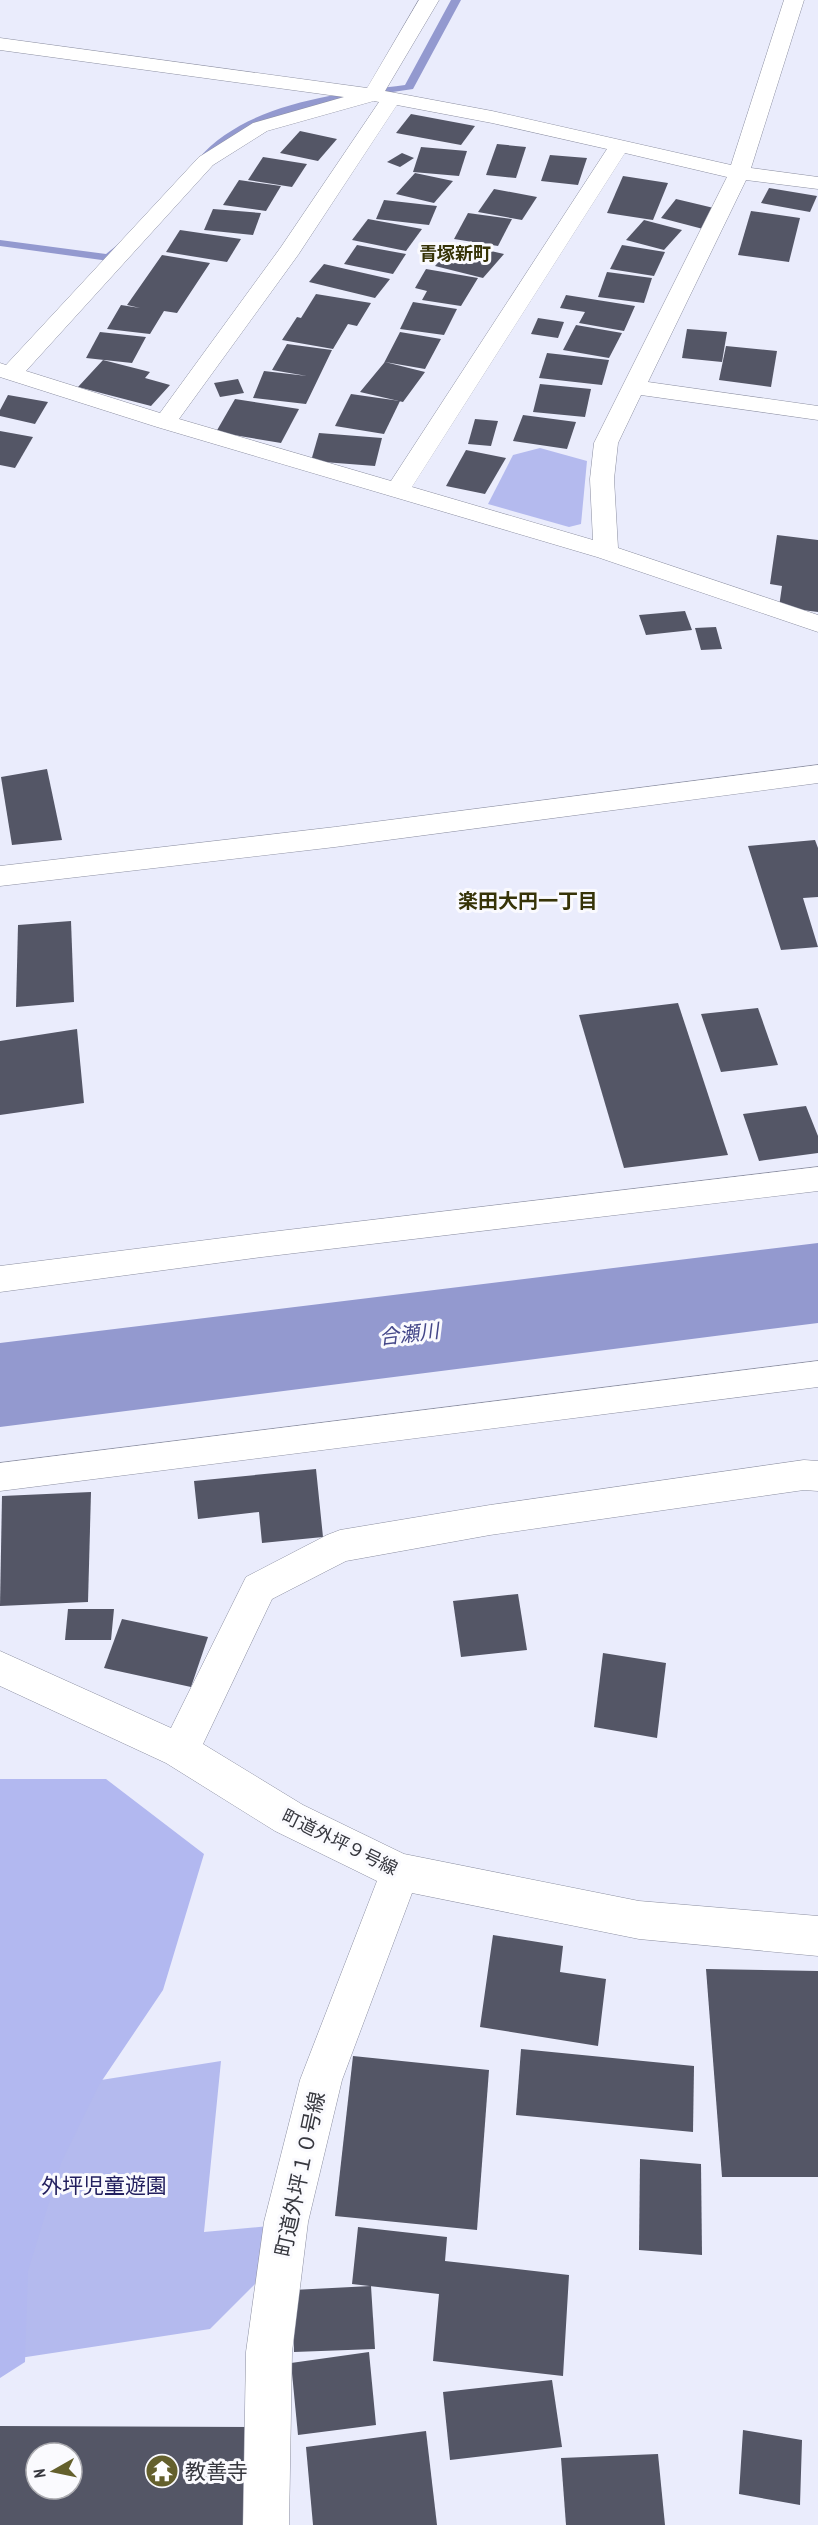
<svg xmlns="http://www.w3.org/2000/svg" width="818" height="2525" font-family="'PT Sans Narrow','Noto Sans JP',sans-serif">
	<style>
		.green { fill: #b4baee }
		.forest { fill: #b2b8f0 }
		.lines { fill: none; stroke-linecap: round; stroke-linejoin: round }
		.stream { fill: #9399cf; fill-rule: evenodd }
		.river { fill: #9399cf; fill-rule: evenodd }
		.building { fill: #545666; fill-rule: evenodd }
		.service-casing { stroke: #8c8fa1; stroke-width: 1 }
		.minor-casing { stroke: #8c8fa1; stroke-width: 1 }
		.service { fill: #fff; fill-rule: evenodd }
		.minor { fill: #fff; fill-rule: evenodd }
		.labels { text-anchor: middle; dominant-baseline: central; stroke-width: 6; stroke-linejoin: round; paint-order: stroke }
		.far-quarter-label { font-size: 18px; font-weight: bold; fill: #363307; stroke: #fafafe }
		.street-label { font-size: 18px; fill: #36373e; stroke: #fafafe }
		.neighbourhood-label { font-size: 20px; font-weight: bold; fill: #363307; stroke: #fafafe }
		.water-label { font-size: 20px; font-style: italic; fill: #444789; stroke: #fafafe }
		.near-street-label { font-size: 21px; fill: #36373e; stroke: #fafafe }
		.near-park-label { font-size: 21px; fill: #23205f; stroke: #fafafe }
		.near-poi-label { font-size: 21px; fill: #36373e; stroke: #fafafe; text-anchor: start }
	</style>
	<rect width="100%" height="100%" fill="#eaecfc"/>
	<g class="green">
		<path d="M540,448L587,461L581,524L569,527L488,504L513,455Z"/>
		<path d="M221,2061L204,2232L269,2226L259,2280L210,2329L0,2361V2096Z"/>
	</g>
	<path class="forest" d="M0,1779H106L204,1854L163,1990L99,2085L61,2163L28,2271L25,2362L0,2378Z"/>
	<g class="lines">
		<g class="stream">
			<path d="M451,0H461L413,89L332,101L266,121L242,131L207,161L198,159C246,103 336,94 405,85Z"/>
			<path d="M0,240L106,254L121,242L126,245L113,260L109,261L0,246Z"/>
		</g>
		<path class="river" d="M818,1243V1323L0,1427V1343Z"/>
	</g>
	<g class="building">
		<path d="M411,114L475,126L461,145L396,133Z"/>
		<path d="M300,131L337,139L318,161L280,153Z"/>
		<path d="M497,144L526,147L516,178L486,175Z"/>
		<path d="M421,147L467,151L459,176L413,172Z"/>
		<path d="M402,153L414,158L400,167L387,162Z"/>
		<path d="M550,155L587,158L578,185L541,181Z"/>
		<path d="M263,157L307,164L292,187L248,180Z"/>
		<path d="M415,173L453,181L434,203L396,194Z"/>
		<path d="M623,176L668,183L653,220L607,213Z"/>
		<path d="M239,180L281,186L266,211L223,205Z"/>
		<path d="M769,188L817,196L810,212L761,203Z"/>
		<path d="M494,189L537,197L522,220L478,212Z"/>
		<path d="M676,199L718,209L703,229L661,218Z"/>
		<path d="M384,200L437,206L429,225L376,219Z"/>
		<path d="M213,209L261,213L253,235L204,230Z"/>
		<path d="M751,211L800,218L789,262L738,255Z"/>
		<path d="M468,213L512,219L498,246L454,239Z"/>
		<path d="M368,219L422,229L406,251L352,240Z"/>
		<path d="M644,220L682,230L664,250L626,240Z"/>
		<path d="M180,230L241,239L227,262L166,252Z"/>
		<path d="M456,243L504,254L483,278L435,266Z"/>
		<path d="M357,245L406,254L393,274L344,264Z"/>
		<path d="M622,245L665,252L654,276L610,269Z"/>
		<path d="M162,255L210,263L177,313L164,311L150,334L107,329L121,305L140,308L127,305Z"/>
		<path d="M324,264L390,279L375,298L309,282Z"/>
		<path d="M426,269L478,278L461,306L422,300L427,291L415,288Z"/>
		<path d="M607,272L652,278L644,303L598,297Z"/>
		<path d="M316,294L371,303L357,326L348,324L333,349L282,340L297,317L301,318Z"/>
		<path d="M566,295L635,306L624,331L579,323L585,312L560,308Z"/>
		<path d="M413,302L457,309L444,335L400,329Z"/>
		<path d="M538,318L564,322L558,338L531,334Z"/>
		<path d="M576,325L622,333L609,358L563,350Z"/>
		<path d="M687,329L727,332L722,362L682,358Z"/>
		<path d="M100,332L146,337L132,363L86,358Z"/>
		<path d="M400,332L441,339L425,369L385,362L425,372L403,402L360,392L384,363Z"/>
		<path d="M287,344L332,350L306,404L253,398L264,371L307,376L272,370Z"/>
		<path d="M726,346L777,351L771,387L719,380Z"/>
		<path d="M547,353L609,360L602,385L539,378Z"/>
		<path d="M103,360L150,372L145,378L170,385L151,406L78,387Z"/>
		<path d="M238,379L244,393L220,397L214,383Z"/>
		<path d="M540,384L591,389L585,417L533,412Z"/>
		<path d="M351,394L400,401L384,434L335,426Z"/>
		<path d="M8,395L48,402L35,424L0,416V410Z"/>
		<path d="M235,399L299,409L281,443L216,432Z"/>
		<path d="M523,415L576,422L567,449L513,441Z"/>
		<path d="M475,419L498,421L491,446L468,444Z"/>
		<path d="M0,431L33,437L15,468L0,465Z"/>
		<path d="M319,433L382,438L375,466L311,461Z"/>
		<path d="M466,450L506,458L485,494L446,486Z"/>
		<path d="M777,535L818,540V612L779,607L782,586L770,584Z"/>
		<path d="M685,611L692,630L646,635L639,615Z"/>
		<path d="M716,627L722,649L701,650L695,628Z"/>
		<path d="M47,769L62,840L12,845L1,777Z"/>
		<path d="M815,840L818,848V897L803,898L818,947L781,950L748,846Z"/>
		<path d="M71,921L74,1002L16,1007L18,925Z"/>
		<path d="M678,1003L728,1155L624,1168L579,1015Z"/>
		<path d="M758,1008L778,1065L721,1072L701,1014Z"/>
		<path d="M77,1029L84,1103L0,1115V1041Z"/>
		<path d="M806,1106L818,1136V1153L759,1161L743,1114Z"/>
		<path d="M316,1469L323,1537L262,1543L259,1512L198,1519L194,1481Z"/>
		<path d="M91,1492L88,1602L0,1606L2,1496Z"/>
		<path d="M518,1594L527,1650L461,1657L453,1601Z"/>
		<path d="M68,1609H114L111,1640H65Z"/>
		<path d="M122,1619L208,1637L191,1687L104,1668Z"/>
		<path d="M603,1653L666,1663L657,1738L594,1727Z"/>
		<path d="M493,1935L563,1946L560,1972L606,1979L598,2046L480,2027Z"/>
		<path d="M706,1969L818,1971V2177H722Z"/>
		<path d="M521,2049L694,2066L693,2132L516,2115Z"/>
		<path d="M353,2056L489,2070L477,2230L335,2216Z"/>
		<path d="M640,2159L701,2164L702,2255L639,2250Z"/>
		<path d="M358,2227L447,2237L445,2261L569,2275L563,2376L433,2361L439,2294L352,2284Z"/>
		<path d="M371,2286L375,2349L294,2352L293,2290Z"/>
		<path d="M369,2352L376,2425L298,2435L291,2363Z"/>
		<path d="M552,2380L562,2447L450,2460L443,2392Z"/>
		<path d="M0,2426L253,2427L251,2525H0ZM36,2453H72V2489H36Z"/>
		<path d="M743,2430L802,2440L800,2505L739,2494Z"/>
		<path d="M426,2431L437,2525H313L306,2447Z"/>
		<path d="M658,2454L665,2525H566L561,2458Z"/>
	</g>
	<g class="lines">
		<g class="service-casing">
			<g id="service">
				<path d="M818,1167V1191L262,1257L0,1292V1266L262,1233Z"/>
				<path d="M818,1361V1387L0,1491V1463Z"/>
			</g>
		</g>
		<g class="minor-casing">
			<g id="minor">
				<path d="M419,0H439L385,91L492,111L731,165L784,0H804L751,168L818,177V189L746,180L648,382L818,406V420L641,395L618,443L614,479L618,548L818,615V632L597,557L157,427L0,377V363L6,365L199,157L253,123L344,97L0,50V38L367,88ZM374,101L379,102L281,247L160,413L26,371L213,165L267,131ZM397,105L492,123L607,149L391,481L179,419L298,255ZM625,153L727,177L594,443L590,479L593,540L412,487Z"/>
				<path d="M818,765V783L335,847L0,886V866L335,827Z"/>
				<path d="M804,1460L818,1461V1491L804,1490L490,1535L346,1561L272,1599L203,1744L303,1805L404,1854L639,1901L818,1916V1956L639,1939L412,1893L342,2080L308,2222L292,2352L289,2525H243L246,2352L264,2222L300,2080L377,1881L275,1831L166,1763L0,1686V1651L171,1728L246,1577L327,1535L340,1530L490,1505Z"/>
			</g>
		</g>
		<use href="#service" class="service"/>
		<use href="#minor" class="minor"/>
	</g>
	<defs>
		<g id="temple-disc" transform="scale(1.725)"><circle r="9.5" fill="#64602d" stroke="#fafafe"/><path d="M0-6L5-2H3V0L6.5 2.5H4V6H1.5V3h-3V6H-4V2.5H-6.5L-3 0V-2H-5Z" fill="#fff"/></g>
	</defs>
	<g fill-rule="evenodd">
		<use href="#temple-disc" x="162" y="2471"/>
	</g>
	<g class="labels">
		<g class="far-quarter-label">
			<text x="455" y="253">青塚新町</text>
		</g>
		<g class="street-label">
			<text transform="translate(340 1842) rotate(26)">町道外坪９号線</text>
		</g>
		<g class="neighbourhood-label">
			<text x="528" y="901">楽田大円一丁目</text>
		</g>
		<g class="water-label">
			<text transform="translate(409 1334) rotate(-7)">合瀬川</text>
		</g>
		<g class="near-street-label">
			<text transform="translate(300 2174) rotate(-78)">町道外坪１０号線</text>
		</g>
		<g class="near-park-label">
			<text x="104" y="2185">外坪児童遊園</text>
		</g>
		<g class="near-poi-label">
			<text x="185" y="2471">教善寺</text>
		</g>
	</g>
	<g transform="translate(54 2471) rotate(261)"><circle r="28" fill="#fafafe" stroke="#acacb1" stroke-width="1.5"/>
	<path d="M0-4.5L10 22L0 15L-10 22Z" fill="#64602d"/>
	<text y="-9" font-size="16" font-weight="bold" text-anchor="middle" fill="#36373e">N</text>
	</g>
</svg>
